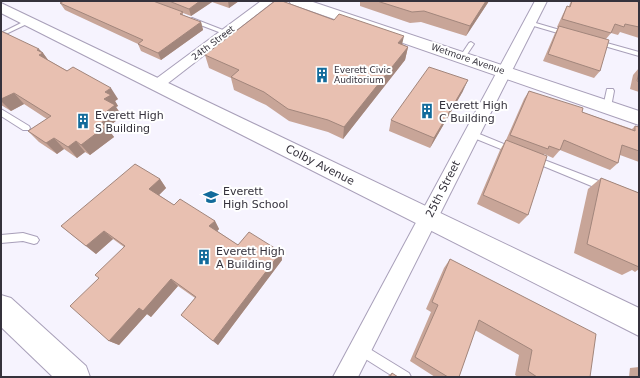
<svg xmlns="http://www.w3.org/2000/svg" width="640" height="378" font-family="'DejaVu Sans',sans-serif">
	<style>
		.lines { fill: none; stroke-linecap: round; stroke-linejoin: round }
		.service-casing { stroke: #a89fb9; stroke-width: 2 }
		.minor-casing { stroke: #a89fb9; stroke-width: 2 }
		.tertiary-casing { stroke: #a89fb9; stroke-width: 2 }
		.secondary-casing { stroke: #a89fb9; stroke-width: 2 }
		.service { fill: #fff; fill-rule: evenodd }
		.minor { fill: #fff; fill-rule: evenodd }
		.tertiary { fill: #fff; fill-rule: evenodd }
		.secondary { fill: #fff; fill-rule: evenodd }
		.wall { fill: #c8a598 }
		.shaded-wall { fill: #a2867c }
		.building { fill: #e8c0b1; stroke: #a2867c }
		.labels { text-anchor: middle; dominant-baseline: central; stroke-width: 4; stroke-linejoin: round; paint-order: stroke }
		.far-street-label { font-size: 9px; fill: #35323c; stroke: #fff }
		.far-poi-label { font-size: 9px; fill: #35323c; stroke: #fff; text-anchor: start }
		.poi-label { font-size: 11px; fill: #35323c; stroke: #fff; text-anchor: start }
		.street-label { font-size: 11px; fill: #35323c; stroke: #fff }
	</style>
	<rect width="100%" height="100%" fill="#f6f3fe"/>
	<g class="lines">
		<g class="service-casing">
			<g id="service">
				<path d="M192,18L228,32L229,33L224,34L190,21L189,20Z"/>
				<path d="M29,19L31,20V22L8,33L3,32Z"/>
				<path d="M529,21L570,33L571,34L568,36L527,24L526,23Z"/>
				<path d="M596,40L639,52V56L594,43L593,42Z"/>
				<path d="M471,42L474,44L464,59L462,60L460,59L459,58L469,43Z"/>
				<path d="M607,89H613L614,91L611,107L607,110L603,107Z"/>
				<path d="M1,109L29,126L30,128L29,130H23L1,116Z"/>
				<path d="M472,131L516,149L517,151L513,154L469,136L468,134L469,132Z"/>
				<path d="M534,156L609,185L610,188L609,191L606,192L531,161L530,159Z"/>
				<path d="M23,233L37,237L39,240L37,243L34,244L23,241L1,243V235Z"/>
				<path d="M360,343L409,373L411,377H394L356,353L354,349L356,345Z"/>
			</g>
		</g>
		<g class="minor-casing">
			<g id="minor">
				<path d="M261,1H274L163,87L158,89L153,87L151,84L153,81Z"/>
				<path d="M535,1H547L358,377H333Z"/>
			</g>
		</g>
		<g class="tertiary-casing">
			<g id="tertiary">
				<path d="M289,1H310L639,111V125L291,4Z"/>
				<path d="M1,295L11,298L86,366L90,377H53L1,327Z"/>
			</g>
		</g>
		<g class="secondary-casing">
			<path id="secondary" d="M1,3L639,308V336L1,13Z"/>
		</g>
		<use href="#service" class="service"/>
		<use href="#minor" class="minor"/>
		<use href="#tertiary" class="tertiary"/>
		<use href="#secondary" class="secondary"/>
	</g>
	<g class="wall">
		<path d="M64,1H239L229,8L212,2L191,16L183,13V15L201,22L203,30L161,60L141,51L138,44L65,10L60,3Z"/>
		<path d="M360,1H489L466,36L421,22L410,23L360,6Z"/>
		<path d="M571,1H639V2L635,1L639,2V38L620,32L618,35L611,33L606,39L600,71L594,78L543,61L555,33L558,28L557,27L563,14L567,6H569Z"/>
		<path d="M1,31L43,53L48,60L118,99L115,101L118,106L116,107L122,116L112,124L115,129L111,133L114,137L90,155L85,152L77,158L64,149L57,154L39,142L28,131L47,119L24,104L11,111L1,105Z"/>
		<path d="M402,44L408,47L405,60L343,139L328,132L289,121L266,105L234,90L231,78L209,68L205,55Z"/>
		<path d="M639,68V92L630,89L633,75Z"/>
		<path d="M463,91L430,148L389,131L391,120Z"/>
		<path d="M529,91L582,112L632,129L635,126L639,127V162L620,155L618,163L610,170L560,150L553,158L544,154L528,215L519,224L477,204L500,150L506,140L524,99Z"/>
		<path d="M601,178L639,193V269L635,272L632,270L622,275L574,253L588,189Z"/>
		<path d="M160,179L166,188L159,195L174,205L215,221L219,229L217,231L238,245L281,252L282,260L218,345L181,315L195,298L178,286L151,317L147,314L119,345L109,341L99,278L124,247L113,239L96,254L61,226Z"/>
		<path d="M450,259L590,377H518L515,375L519,355L475,330L459,377H435L410,361L431,312L426,309L444,268Z"/>
		<path d="M639,367V377H629L630,368Z"/>
		<path d="M392,373L390,377H387L388,376Z"/>
	</g>
	<g class="shaded-wall">
		<path d="M200,1H212V2L191,16L189,9Z"/>
		<path d="M228,1H239L229,8Z"/>
		<path d="M486,1H489L466,36L470,26Z"/>
		<path d="M201,22L203,30L161,60L158,53Z"/>
		<path d="M404,36L401,49L398,43Z"/>
		<path d="M408,47L405,60L343,139L344,127Z"/>
		<path d="M39,49L43,53L51,64L39,55L37,50Z"/>
		<path d="M468,80L463,91L430,148L434,138Z"/>
		<path d="M111,88L118,99L115,101L118,106L116,107L122,116L112,124L115,129L111,133L114,137L90,155L81,145L101,123L105,92Z"/>
		<path d="M14,93L24,104L11,111L1,101V99Z"/>
		<path d="M54,138L64,149L57,154L46,143Z"/>
		<path d="M76,141L85,152L77,158L68,147Z"/>
		<path d="M160,179L166,188L156,198L149,189Z"/>
		<path d="M215,221L219,229L214,235L209,226Z"/>
		<path d="M104,231L113,239L96,254L86,246Z"/>
		<path d="M281,252L282,260L218,345L213,341Z"/>
		<path d="M171,279L178,286L151,317L147,314L119,345L109,341L139,308Z"/>
	</g>
	<g class="building">
		<path d="M64,1H153L183,12L180,14L201,22L158,53L138,44L143,40L60,3Z"/>
		<path d="M169,1H200L189,9Z"/>
		<path d="M275,1H282L334,20L339,14L404,36L398,43L408,47L344,127L328,120L288,109L264,92L231,77L239,70L205,55Z"/>
		<path d="M377,1H486L470,26L424,11L412,12Z"/>
		<path d="M572,1H634L639,2V27L625,24L624,27L615,24L611,33L562,19L567,6L570,7Z"/>
		<path d="M559,26L609,40L600,71L548,54Z"/>
		<path d="M1,31L39,49L37,50L43,53L39,55L67,71L73,67L111,88L105,92L111,95L104,99L115,105L102,115L108,118L101,123L106,126L81,145L76,141L68,147L54,138L46,143L28,131L51,116L14,93L1,99Z"/>
		<path d="M429,67L468,80L434,138L391,120Z"/>
		<path d="M639,72V82L637,81Z"/>
		<path d="M529,91L583,108L582,112L635,131V126L639,127V151L622,145L618,163L564,140L560,150L549,146L548,149L510,135Z"/>
		<path d="M506,140L547,156L528,215L483,195Z"/>
		<path d="M135,164L160,179L149,189L174,205L180,199L215,221L209,226L238,245L249,232L281,252L213,341L181,315L196,297L171,279L143,311L139,308L109,341L70,306L99,278L95,275L125,246L104,231L86,246L61,226Z"/>
		<path d="M601,178L639,193V267L587,244Z"/>
		<path d="M450,259L596,334L590,377H537L528,371L532,350L479,320L459,377H448L415,357L438,305L432,302Z"/>
		<path d="M392,373L398,377H390Z"/>
	</g>
	<defs>
		<g id="building-bare" transform="scale(1.2)"><path d="M-4-6H4V6H1V3H-1V6H-4ZM-2.5-4.3h1.7v1.8h-1.7ZM.8-4.3h1.7v1.8H.8ZM-2.5-1h1.7V.8h-1.7ZM.8-1h1.7V.8H.8Z" fill="#126b9b" stroke="#fff" stroke-width="2.5" paint-order="stroke"/></g>
		<g id="school-bare" transform="scale(1.2)"><path d="M0-5L7-2L0 1L-7-2ZM-4 1L0 2.5L4 1V4Q0 6-4 4Z" fill="#126b9b" stroke="#fff" stroke-width="2.5" paint-order="stroke"/></g>
	</defs>
	<g fill-rule="evenodd">
		<use href="#building-bare" x="322" y="75"/>
		<use href="#building-bare" x="427" y="111"/>
		<use href="#building-bare" x="83" y="121"/>
		<use href="#school-bare" x="211" y="197"/>
		<use href="#building-bare" x="204" y="257"/>
	</g>
	<g class="labels">
		<g class="far-street-label">
			<text transform="translate(213 43) rotate(-37)">24th Street</text>
			<text transform="translate(468 59) rotate(19)">Wetmore Avenue</text>
		</g>
		<g class="far-poi-label">
			<text x="334" y="70">Everett Civic<tspan x="334" dy="10">Auditorium</tspan></text>
		</g>
		<g class="poi-label">
			<text x="439" y="105">Everett High<tspan x="439" dy="13">C Building</tspan></text>
			<text x="95" y="115">Everett High<tspan x="95" dy="13">S Building</tspan></text>
			<text x="223" y="191">Everett<tspan x="223" dy="13">High School</tspan></text>
			<text x="216" y="251">Everett High<tspan x="216" dy="13">A Building</tspan></text>
		</g>
		<g class="street-label">
			<text transform="translate(320 165) rotate(27)">Colby Avenue</text>
			<text transform="translate(443 189) rotate(-63)">25th Street</text>
		</g>
	</g>
	<rect width="640" height="378" fill="none" stroke="#35323c" stroke-width="4"/>
</svg>
